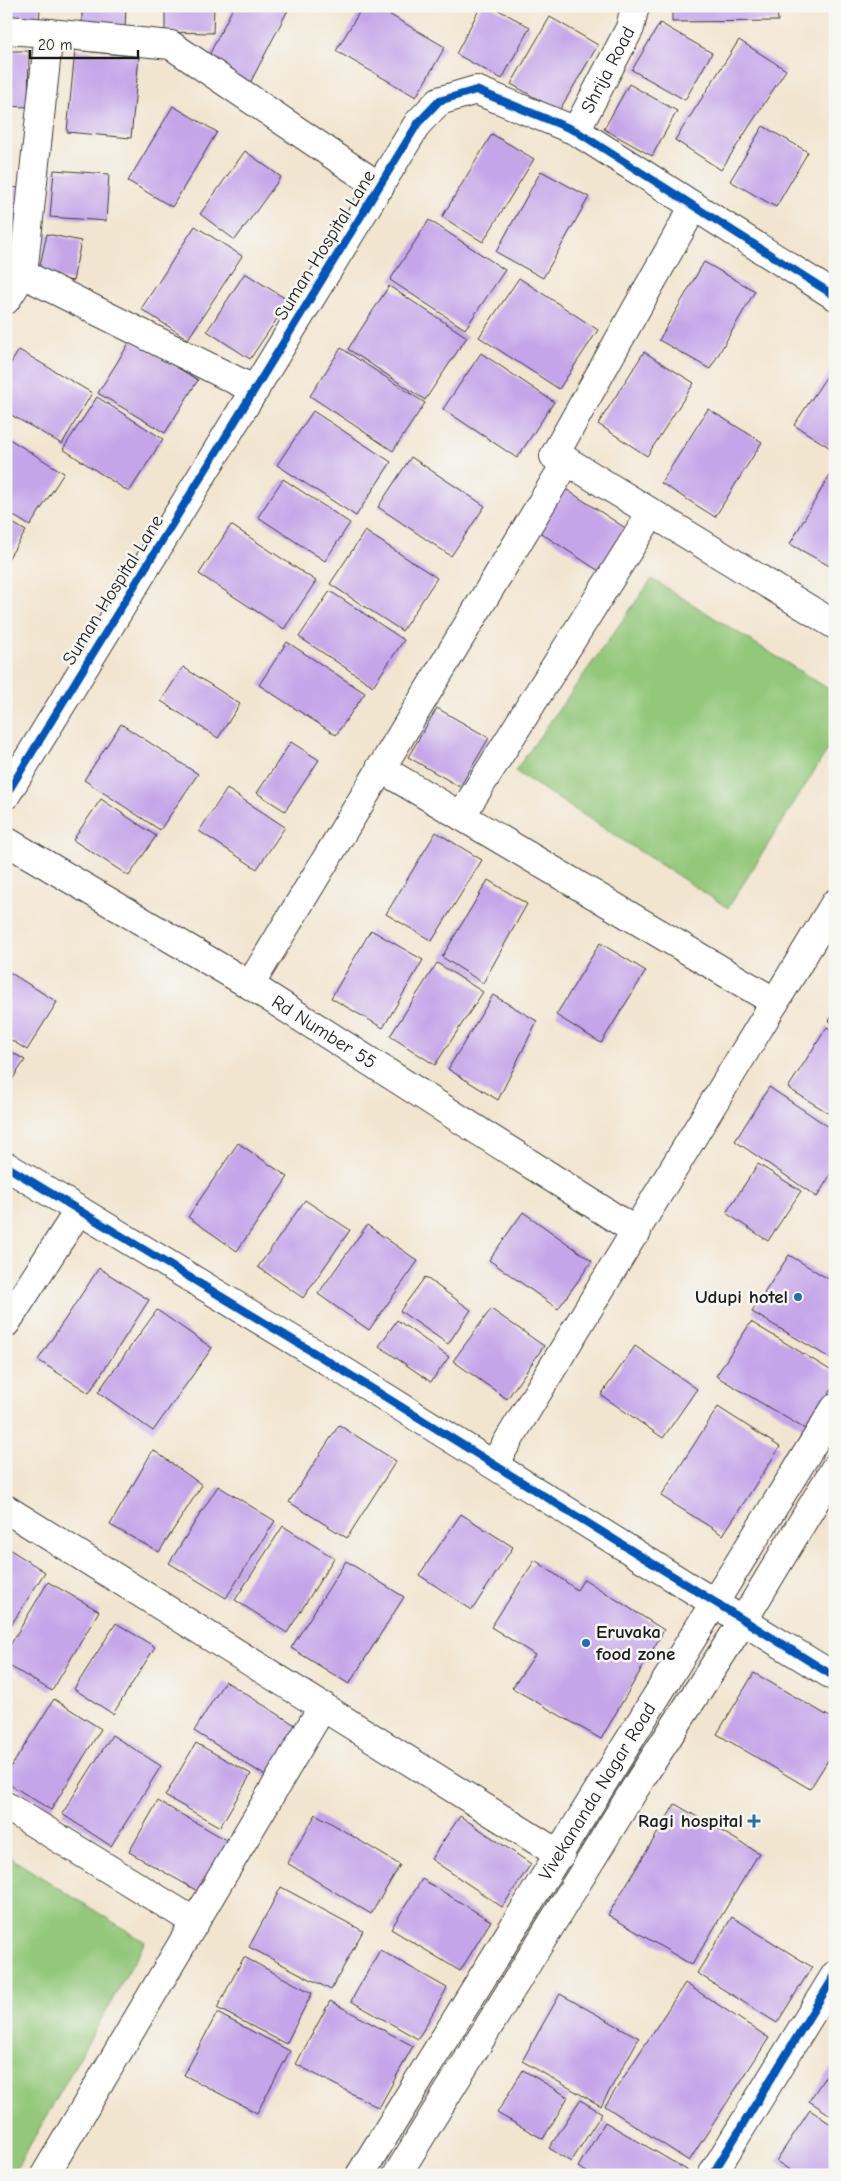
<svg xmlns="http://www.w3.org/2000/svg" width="841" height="2181" font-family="'Comic Neue',sans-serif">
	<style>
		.green { fill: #93c87a; stroke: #58724b }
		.building { fill: #c4a5e9 }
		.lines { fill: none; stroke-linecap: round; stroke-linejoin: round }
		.street-casing { stroke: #3c3a37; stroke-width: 30 }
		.secondary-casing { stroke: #3c3a37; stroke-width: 30 }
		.street { stroke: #fff; stroke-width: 28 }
		.secondary { stroke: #fff; stroke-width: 28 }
		.cycleway-casing { stroke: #f6f6f2; stroke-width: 11 }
		.cycleway { stroke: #0057b8; stroke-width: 8 }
		.poi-dot { fill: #1f6fb2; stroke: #f6f6f2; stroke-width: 2 }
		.labels { text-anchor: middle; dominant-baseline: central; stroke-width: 5; stroke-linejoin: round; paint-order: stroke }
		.street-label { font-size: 19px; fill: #1c1c1c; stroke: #f6f6f2 }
		.poi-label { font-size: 19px; font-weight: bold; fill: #1c1c1c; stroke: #f6f6f2; text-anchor: end }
	</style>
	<rect width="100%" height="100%" fill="#f6f6f2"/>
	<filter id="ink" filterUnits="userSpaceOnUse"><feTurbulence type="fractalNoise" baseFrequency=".02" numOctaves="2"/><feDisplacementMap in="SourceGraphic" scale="10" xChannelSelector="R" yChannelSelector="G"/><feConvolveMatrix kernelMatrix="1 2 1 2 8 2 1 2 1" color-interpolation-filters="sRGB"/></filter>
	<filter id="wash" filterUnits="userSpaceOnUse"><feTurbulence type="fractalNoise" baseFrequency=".0096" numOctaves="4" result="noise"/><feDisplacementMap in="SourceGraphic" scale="20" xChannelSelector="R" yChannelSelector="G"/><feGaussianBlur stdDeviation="1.12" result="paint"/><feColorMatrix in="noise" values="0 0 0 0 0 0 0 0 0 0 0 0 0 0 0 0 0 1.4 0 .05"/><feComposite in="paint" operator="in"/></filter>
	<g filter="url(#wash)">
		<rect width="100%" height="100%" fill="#f2e5cf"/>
		<g class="green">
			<path d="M652,579L835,693V738L728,908L515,771Z"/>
			<path d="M6,1855L145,1942L13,2175H6Z"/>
		</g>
		<g id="blocks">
			<g class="building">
				<path d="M6,6H40L39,26L6,25Z"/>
				<path d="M82,6H126L125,30L82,29Z"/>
				<path d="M165,6H214L213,33L165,32Z"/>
				<path d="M234,6H290L249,85L205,63Z"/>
				<path d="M363,6H375L445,47L416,97L336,51Z"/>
				<path d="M481,6H491L530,27L502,79L456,54Z"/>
				<path d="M672,6H777L778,21L672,22Z"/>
				<path d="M550,17L598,45L559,111L511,84Z"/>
				<path d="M660,23L712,53L685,100L632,70Z"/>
				<path d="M739,40L786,70L721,170L675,140Z"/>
				<path d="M75,50L139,57L131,138L67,132Z"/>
				<path d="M6,51H29L28,107L6,106Z"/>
				<path d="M629,84L677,111L652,156L604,129Z"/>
				<path d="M173,106L217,132L172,207L128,181Z"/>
				<path d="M763,126L808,152L776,207L730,181Z"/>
				<path d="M492,134L534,159L483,242L442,217Z"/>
				<path d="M245,151L281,177L235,240L200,214Z"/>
				<path d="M54,170L109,174L106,221L50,217Z"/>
				<path d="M541,171L589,197L543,278L496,252Z"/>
				<path d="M6,187L22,188L16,246L6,245Z"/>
				<path d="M429,220L505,270L465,329L390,280Z"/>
				<path d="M195,226L242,256L188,339L141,309Z"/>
				<path d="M47,234L81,241L73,281L38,274Z"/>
				<path d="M704,262L755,291L710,369L659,340Z"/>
				<path d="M245,273L289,301L250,359L207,331Z"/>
				<path d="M519,278L598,330L559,389L479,337Z"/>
				<path d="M389,286L467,337L425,400L348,349Z"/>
				<path d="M131,340L198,380L165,433L98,393Z"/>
				<path d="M341,348L425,403L393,451L310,396Z"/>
				<path d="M19,350L92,393L62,444L6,412V371Z"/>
				<path d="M644,352L694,383L647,456L598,424Z"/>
				<path d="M481,353L554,402L517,458L443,409Z"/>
				<path d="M835,364V451L794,425Z"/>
				<path d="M97,397L163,439L129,492L63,449Z"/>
				<path d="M708,409L762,442L715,517L661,483Z"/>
				<path d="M313,411L391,462L356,516L277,465Z"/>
				<path d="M6,437L64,473L30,526L6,511Z"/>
				<path d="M411,457L485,506L451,556L378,507Z"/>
				<path d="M833,469L835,470V569L790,544Z"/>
				<path d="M283,479L350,523L325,561L258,517Z"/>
				<path d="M561,486L627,529L599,571L533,528Z"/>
				<path d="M6,519L26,531L6,562Z"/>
				<path d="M231,525L316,581L284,629L199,574Z"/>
				<path d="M365,531L437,578L402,631L330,584Z"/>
				<path d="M330,591L404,640L373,686L299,637Z"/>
				<path d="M287,642L365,693L336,735L259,685Z"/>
				<path d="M183,667L240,704L218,738L161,701Z"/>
				<path d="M437,708L489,738L460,787L408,757Z"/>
				<path d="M121,724L198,774L160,830L84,780Z"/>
				<path d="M291,742L319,760L285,811L257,793Z"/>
				<path d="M227,789L285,827L257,869L199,831Z"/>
				<path d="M101,799L156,836L129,876L73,840Z"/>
				<path d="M436,832L482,860L432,941L386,914Z"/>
				<path d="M488,880L527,904L483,983L442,957Z"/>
				<path d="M371,930L423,960L383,1028L331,998Z"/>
				<path d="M600,943L646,971L601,1043L556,1015Z"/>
				<path d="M437,963L483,992L435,1065L390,1036Z"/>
				<path d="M6,970L57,1002L27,1050L6,1037Z"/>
				<path d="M493,995L537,1021L498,1100L448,1069Z"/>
				<path d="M835,1012V1024L829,1021Z"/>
				<path d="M827,1027L835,1033V1117L788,1088Z"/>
				<path d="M6,1049L25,1060L6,1089Z"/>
				<path d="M769,1087L835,1131V1167L817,1197L735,1141Z"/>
				<path d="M238,1143L288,1177L237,1251L188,1217Z"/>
				<path d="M758,1164L801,1191L768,1241L726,1213Z"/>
				<path d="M305,1200L350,1230L303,1298L258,1267Z"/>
				<path d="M523,1212L592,1261L558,1309L489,1260Z"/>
				<path d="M367,1225L418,1261L369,1330L318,1294Z"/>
				<path d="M789,1255L835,1283V1361L752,1312Z"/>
				<path d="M99,1268L149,1300L89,1393L38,1360Z"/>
				<path d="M425,1277L471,1310L448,1344L400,1311Z"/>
				<path d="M491,1309L544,1346L507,1399L453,1361Z"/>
				<path d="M157,1310L212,1348L153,1431L98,1392Z"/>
				<path d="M397,1320L449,1357L431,1382L379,1346Z"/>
				<path d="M751,1322L835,1373V1385L805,1429L716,1376Z"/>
				<path d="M635,1346L697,1389L663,1438L601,1395Z"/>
				<path d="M718,1407L780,1447L723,1535L661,1496Z"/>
				<path d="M339,1425L396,1461L347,1538L289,1502Z"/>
				<path d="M153,1450L202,1485L159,1552L110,1525Z"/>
				<path d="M218,1486L275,1521L226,1598L169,1563Z"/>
				<path d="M461,1514L513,1547L472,1610L419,1575Z"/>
				<path d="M283,1526L334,1558L287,1633L235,1600Z"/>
				<path d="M6,1547L45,1572L6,1633Z"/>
				<path d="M535,1560L577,1590L584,1579L664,1630L601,1739L512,1688L535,1655L491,1627Z"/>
				<path d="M346,1561L404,1597L349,1684L291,1648Z"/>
				<path d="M48,1582L99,1611L52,1691L6,1664V1652Z"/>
				<path d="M116,1623L155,1647L113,1714L74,1689Z"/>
				<path d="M754,1673L835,1720V1749L810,1789L717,1734Z"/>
				<path d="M225,1681L300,1728L269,1778L194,1731Z"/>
				<path d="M54,1699L101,1729L51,1810L6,1782V1775Z"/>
				<path d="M112,1735L161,1766L111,1846L62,1814Z"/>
				<path d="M196,1743L251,1774L220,1827L165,1796Z"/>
				<path d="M158,1801L230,1842L201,1893L129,1852Z"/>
				<path d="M675,1804L759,1853L692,1965L608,1915Z"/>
				<path d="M316,1814L400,1865L371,1914L287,1863Z"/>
				<path d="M460,1816L531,1864L502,1907L431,1859Z"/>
				<path d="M422,1879L491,1921L460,1971L391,1929Z"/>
				<path d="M281,1887L363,1931L331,1990L249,1947Z"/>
				<path d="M732,1917L812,1967L777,2023L697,1973Z"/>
				<path d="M380,1950L447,1988L418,2039L351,2001Z"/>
				<path d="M244,1957L312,1993L286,2044L217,2008Z"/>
				<path d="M685,1983L769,2038L689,2161L605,2106Z"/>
				<path d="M560,1994L639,2038L601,2106L522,2061Z"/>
				<path d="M330,2001L413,2046L379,2108L296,2064Z"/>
				<path d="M217,2013L290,2051L257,2113L184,2075Z"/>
				<path d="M835,2062V2118L809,2101Z"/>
				<path d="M523,2070L568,2097L543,2139L497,2113Z"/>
				<path d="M580,2100L602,2113L571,2162L549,2148Z"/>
				<path d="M810,2110L835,2127V2175H797L776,2161Z"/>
				<path d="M605,2122L687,2170L685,2175H592L578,2167Z"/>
			</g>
		</g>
	</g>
	<g filter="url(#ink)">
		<use href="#blocks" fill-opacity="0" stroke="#3c3a37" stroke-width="1"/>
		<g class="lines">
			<g class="street-casing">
				<g id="street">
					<path d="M6,30L49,33"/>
					<path id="s1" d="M576,131L630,28L635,6"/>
					<path d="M694,206L554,456L567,461L835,625"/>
					<path d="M23,274L49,33L171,45L380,187"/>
					<path d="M6,300L23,274L255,390"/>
					<path d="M380,768L775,1002"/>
					<path d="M6,795L418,123L439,101L476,90L576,131L835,296"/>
					<path d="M461,816L651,514"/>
					<path id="s2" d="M6,841L250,985L637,1232"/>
					<path d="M250,985L567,461"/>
					<path d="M6,1323L79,1210"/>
					<path d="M494,1464L835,903"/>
					<path d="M6,1509L560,1855"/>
					<path d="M743,1621L835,1677"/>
					<path d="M6,1806L195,1922"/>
					<path d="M45,2175L323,1706"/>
					<path d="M712,2175L835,1975"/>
				</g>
			</g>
			<g class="secondary-casing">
				<g id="secondary">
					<path d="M6,1166L326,1360L743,1621"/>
					<path id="s3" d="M360,2175L835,1408"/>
					<path d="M397,2175L642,1777L743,1621L835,1468"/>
				</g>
			</g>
			<use href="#street" class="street"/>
			<use href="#secondary" class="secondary"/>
			<g class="cycleway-casing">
				<g id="cycleway">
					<path d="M6,795L418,123L439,101L476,90L576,131L835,296"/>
					<path d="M6,1166L326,1360L835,1677"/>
					<path d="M712,2175L835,1975"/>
				</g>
			</g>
			<use href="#cycleway" class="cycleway"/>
		</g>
	</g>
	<g class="poi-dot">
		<circle cx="798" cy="1297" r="5"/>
		<circle cx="586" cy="1643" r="5"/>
		<path d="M751.5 1813.5h5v5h5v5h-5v5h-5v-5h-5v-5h5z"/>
	</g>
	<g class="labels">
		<g class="street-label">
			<text stroke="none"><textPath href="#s1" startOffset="69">Shrija Road</textPath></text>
			<text transform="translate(325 245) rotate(-58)">Suman Hospital Lane</text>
			<text transform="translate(113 590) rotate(-58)">Suman Hospital Lane</text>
			<text stroke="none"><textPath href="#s2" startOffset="371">Rd Number 55</textPath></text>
			<text stroke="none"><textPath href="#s3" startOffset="451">Vivekananda Nagar Road</textPath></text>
		</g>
		<g class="poi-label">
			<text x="788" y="1297">Udupi hotel</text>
			<text x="596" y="1632" text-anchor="start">Eruvaka<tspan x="596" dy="22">food zone</tspan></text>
			<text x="743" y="1821">Ragi hospital</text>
		</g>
	</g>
	<rect width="841" height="2181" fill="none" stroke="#f6f6f2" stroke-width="25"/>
	<path d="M30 50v8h108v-8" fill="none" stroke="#1c1c1c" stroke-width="2.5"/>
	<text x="38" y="50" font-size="15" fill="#1c1c1c" stroke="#f6f6f2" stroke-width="4" paint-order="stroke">20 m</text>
</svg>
